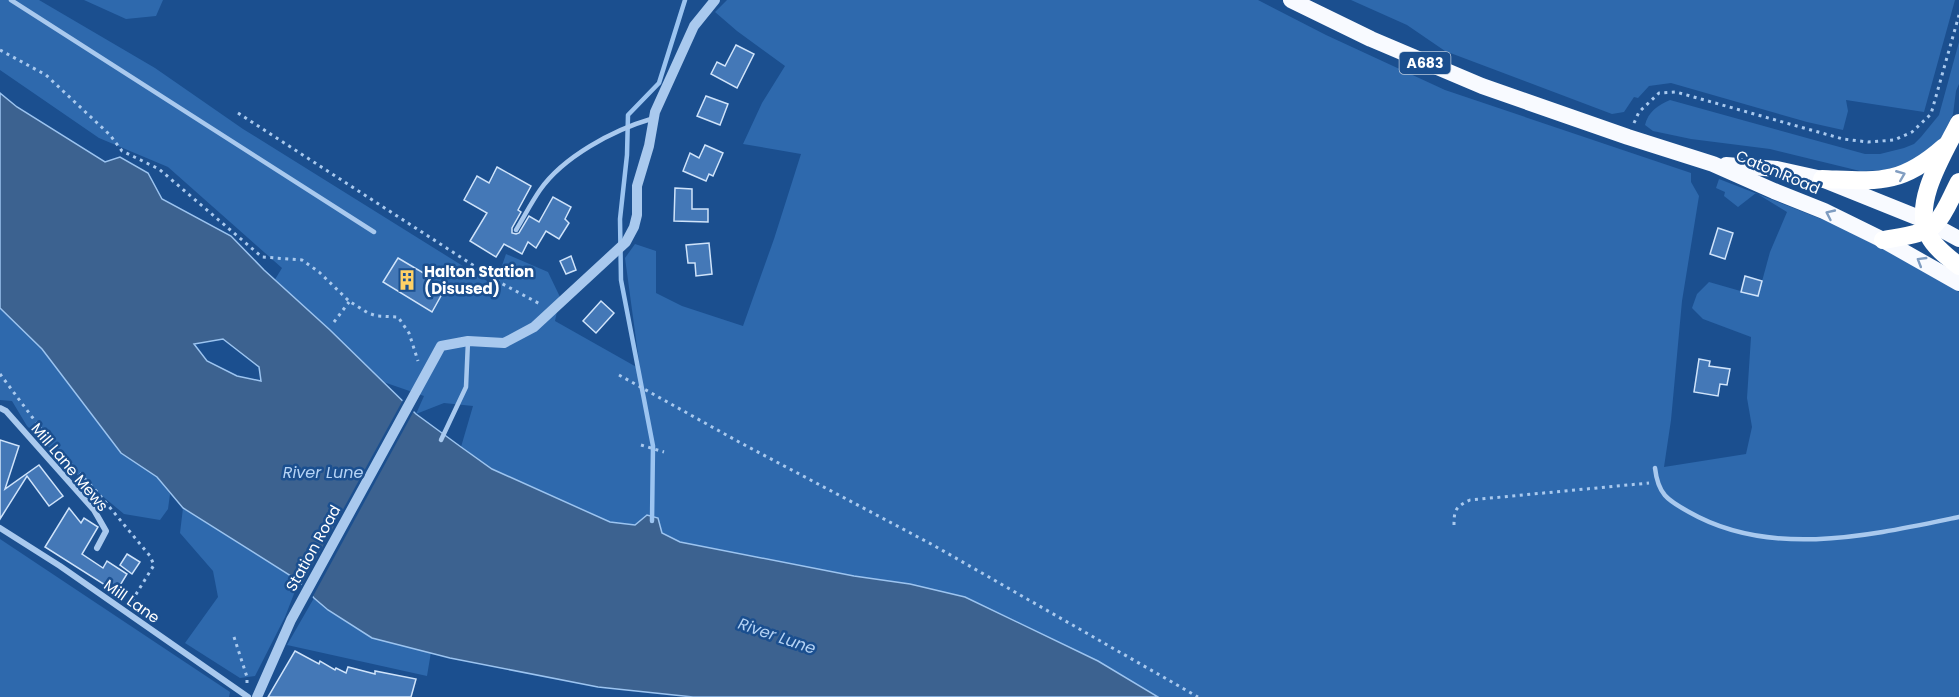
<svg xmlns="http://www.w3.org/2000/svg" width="1959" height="697" font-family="Poppins,sans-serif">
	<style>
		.green { fill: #2e69ad }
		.water { fill: #3c6290; stroke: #9cc4f0; stroke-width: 1.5; fill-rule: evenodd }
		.pier { fill: #1b4f8f }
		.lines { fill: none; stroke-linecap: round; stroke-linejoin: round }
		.stream { stroke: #9cc4f0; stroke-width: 4.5 }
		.building { fill: #4478b7; stroke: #cfe3fa; stroke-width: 1.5 }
		.path { stroke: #a9c9ee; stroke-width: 3; stroke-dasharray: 3 4.5; stroke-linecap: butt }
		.service { stroke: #a9c9ee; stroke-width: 4.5 }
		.minor { stroke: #a9c9ee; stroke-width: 6 }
		.tertiary { stroke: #a9c9ee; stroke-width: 10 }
		.trunk { stroke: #f8faff; stroke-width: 16 }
		.motorway { stroke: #fff; stroke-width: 18 }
		.oneway { stroke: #829ec1 }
		.oneway2 { stroke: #7e9cc1 }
		.labels { text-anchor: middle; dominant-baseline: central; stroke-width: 5; stroke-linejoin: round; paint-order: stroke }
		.shield { fill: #1b4f8f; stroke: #bbcadd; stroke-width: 1.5 }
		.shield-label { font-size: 14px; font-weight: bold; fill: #fff }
		.street-label { font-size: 15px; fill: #fff; stroke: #1b4f8f }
		.poi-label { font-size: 15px; font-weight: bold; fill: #fff; stroke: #1b4f8f; text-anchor: start }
		.water-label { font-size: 16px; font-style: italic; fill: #b5d3f5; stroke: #1b4f8f }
	</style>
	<rect width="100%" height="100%" fill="#1b4f8f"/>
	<g class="green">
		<path d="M0,0H39L155,68L243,129L495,286L506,254L548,272L560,297L555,321L640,369L625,258L635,244L656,251V293L682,306L743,326L774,239L801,154L743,144L762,103L785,66L737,31L715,12L727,0H1258L1326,35L1445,90L1691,173V182L1699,196L1682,301L1671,420L1664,467L1746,454L1752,427L1747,398L1751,337L1703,319L1692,308L1697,294L1709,282L1758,296L1770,252L1787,212L1756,193L1738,207L1724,196L1725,192L1716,188L1719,179L1834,224L1924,270L1959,292V697H1158L1098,661L910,584L854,576L680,542L662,533L658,519L635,525L610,522L493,469L461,447L473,406L444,403L416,414L424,396L369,377L271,286L282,268L168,167L99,138L0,70Z"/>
		<path d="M84,0H163L156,16L126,19Z"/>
		<path d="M1351,0H1955L1924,112L1846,100L1848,111L1843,130L1807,122L1671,83L1649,86L1638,98L1634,97L1624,112L1612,114L1445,51L1407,25Z"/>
		<path d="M1959,42V84L1956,91L1953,114L1942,138L1921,160L1884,170L1860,171L1770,149L1691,139L1653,131L1645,125C1648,112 1658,105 1670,100L1865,154H1880L1904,148L1914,144L1921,137L1939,115Z"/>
		<path d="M0,308L42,349L121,453L157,477L170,494L168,509L160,520L124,514L76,474L27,426L12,401L0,400Z"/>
		<path d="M183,508L299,581L285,617L255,676L240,678L185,643L218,597L213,571L180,533Z"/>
		<path d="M0,539L230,692L229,697H0Z"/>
		<path d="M314,598L328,610L372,638L431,652L427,676L287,645Z"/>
	</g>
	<path class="water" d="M0,93L17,107L105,162L120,157L148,173L162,199L231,236L264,270L330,330L416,414L461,447L492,469L610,522L635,525L647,515L658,518L662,533L680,542L854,576L910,584L965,597L1098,661L1158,697H693L598,687L450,658L372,638L328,610L314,598L299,581L183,508L157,477L121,453L42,349L0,308ZM223,339L259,367L261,381L237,376L207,361L194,344Z"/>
	<path class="pier" d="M404,398L415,409L311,600L300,588Z"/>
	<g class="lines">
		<path class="stream" d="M652,521L653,446L621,280L620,219L627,155L628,115L659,83L685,0"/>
	</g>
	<g class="building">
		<path d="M736,45L754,54L737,88L711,74L717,62L725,66Z"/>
		<path d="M706,96L728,104L720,125L697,116Z"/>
		<path d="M705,145L723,153L713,176L709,174L706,181L683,171L690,153L699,158Z"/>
		<path d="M497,167L531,186L518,210L521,212L512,228V233L516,234L519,233L529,216L539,222L553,197L571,207L565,219L569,223L559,239L546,231L536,248L528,242L522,254L504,244L496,257L470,241L487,213L464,200L477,176L489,183Z"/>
		<path d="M675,188L692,189V209H708V222L674,221Z"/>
		<path d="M1718,228L1733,233L1725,259L1710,254Z"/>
		<path d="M709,243L712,274L696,276L695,263H688L686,245Z"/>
		<path d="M571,256L576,270L566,274L560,261Z"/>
		<path d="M398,258L432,278L428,285L442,294L432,312L383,282Z"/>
		<path d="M1745,276L1762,281L1758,296L1741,292Z"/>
		<path d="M601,301L614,313L596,333L583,321Z"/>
		<path d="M1699,359L1710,361L1709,366L1730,369L1727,385L1720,384L1718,396L1694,392Z"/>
		<path d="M0,440L19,446L5,489L39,465L63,496L49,506L27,476L0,519Z"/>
		<path d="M69,508L81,523L84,518L98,527L82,554L103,568L107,561L127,574L116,592L45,547Z"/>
		<path d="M127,554L140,562L132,574L120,565Z"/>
		<path d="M295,651L319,664L320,661L335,670L336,668L346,673L348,667L375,674V671L416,679L411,697H268Z"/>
	</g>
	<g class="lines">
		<g class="path">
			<path d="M0,50L46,75L110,135L122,151L159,169L262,257L302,260L319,272L349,301L368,313L377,316L398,317L409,333L418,361"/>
			<path d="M238,113L499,282L540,304"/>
			<path d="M1634,123L1639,112L1659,93L1676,92L1843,139L1868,142L1894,140L1912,132L1931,114L1959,15"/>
			<path d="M334,322L349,302"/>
			<path d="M0,374L53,445L97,492L150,556L154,565L130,604"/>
			<path d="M619,375L739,442L933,545L1198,697"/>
			<path d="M641,445L664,452"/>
			<path d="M1454,525C1454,509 1456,507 1470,500L1649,483"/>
			<path d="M234,637L247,677V686"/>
		</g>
		<g class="service">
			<path d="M11,0L374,232"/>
			<path d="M516,230C524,217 531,203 540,190C563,157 613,130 651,119"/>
			<path d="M441,440L466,387L468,341"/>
			<path d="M1655,468C1658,494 1667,500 1689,512C1771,559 1872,535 1959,517"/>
		</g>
		<g class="minor">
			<path d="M0,408L6,411L94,510L106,531L97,548"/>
			<path d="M0,528L60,566L248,697"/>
		</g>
		<path class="tertiary" d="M257,697L291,620L441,346L468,341L504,343L534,327L626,242L634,227L637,215V186L649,146L655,112L694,26L715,0"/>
		<g class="trunk">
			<path d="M1291,0L1371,39L1482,86L1628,137L1713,164L1774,191L1824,211L1883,240L1959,283"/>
			<path d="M1726,165L1777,169L1822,179L1924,220L1959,239"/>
		</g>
		<g class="motorway">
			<path d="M1959,123C1944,153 1911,204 1929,236C1935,248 1949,258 1959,266"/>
			<path d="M1822,179C1877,181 1900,186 1944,147"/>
			<path d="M1883,240C1898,237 1926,235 1936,223C1946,212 1952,195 1959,182"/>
		</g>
	</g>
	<defs><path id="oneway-chevron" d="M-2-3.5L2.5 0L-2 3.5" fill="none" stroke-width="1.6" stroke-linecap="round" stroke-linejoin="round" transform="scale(1.5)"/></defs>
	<use class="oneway" href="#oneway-chevron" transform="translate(1901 175) rotate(-22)"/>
	<g class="oneway2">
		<use href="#oneway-chevron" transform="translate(1830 214) rotate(-155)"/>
		<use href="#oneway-chevron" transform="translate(1921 261) rotate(-149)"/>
	</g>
	<defs>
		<g id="building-bare" transform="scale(1.62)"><path d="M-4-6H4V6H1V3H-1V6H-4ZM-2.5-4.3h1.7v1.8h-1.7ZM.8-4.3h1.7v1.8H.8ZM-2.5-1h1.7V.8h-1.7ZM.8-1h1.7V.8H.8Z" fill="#ffd166" stroke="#1b4f8f" stroke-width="2.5" paint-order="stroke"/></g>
	</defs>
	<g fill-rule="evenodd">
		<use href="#building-bare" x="407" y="280"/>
	</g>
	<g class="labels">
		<rect class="shield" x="1399.5" y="52" width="51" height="22" rx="4.5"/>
		<g class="shield-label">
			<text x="1425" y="63">A683</text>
		</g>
		<g class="street-label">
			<text transform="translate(1778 172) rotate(23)">Caton Road</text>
			<text transform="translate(70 467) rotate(50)">Mill Lane Mews</text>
			<text transform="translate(313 548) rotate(-61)">Station Road</text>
			<text transform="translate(132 601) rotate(35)">Mill Lane</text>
		</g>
		<g class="poi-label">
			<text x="424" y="271">Halton Station<tspan x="424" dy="17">(Disused)</tspan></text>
		</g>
		<g class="water-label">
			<text x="323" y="472">River Lune</text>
			<text transform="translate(777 636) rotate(19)">River Lune</text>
		</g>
	</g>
</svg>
